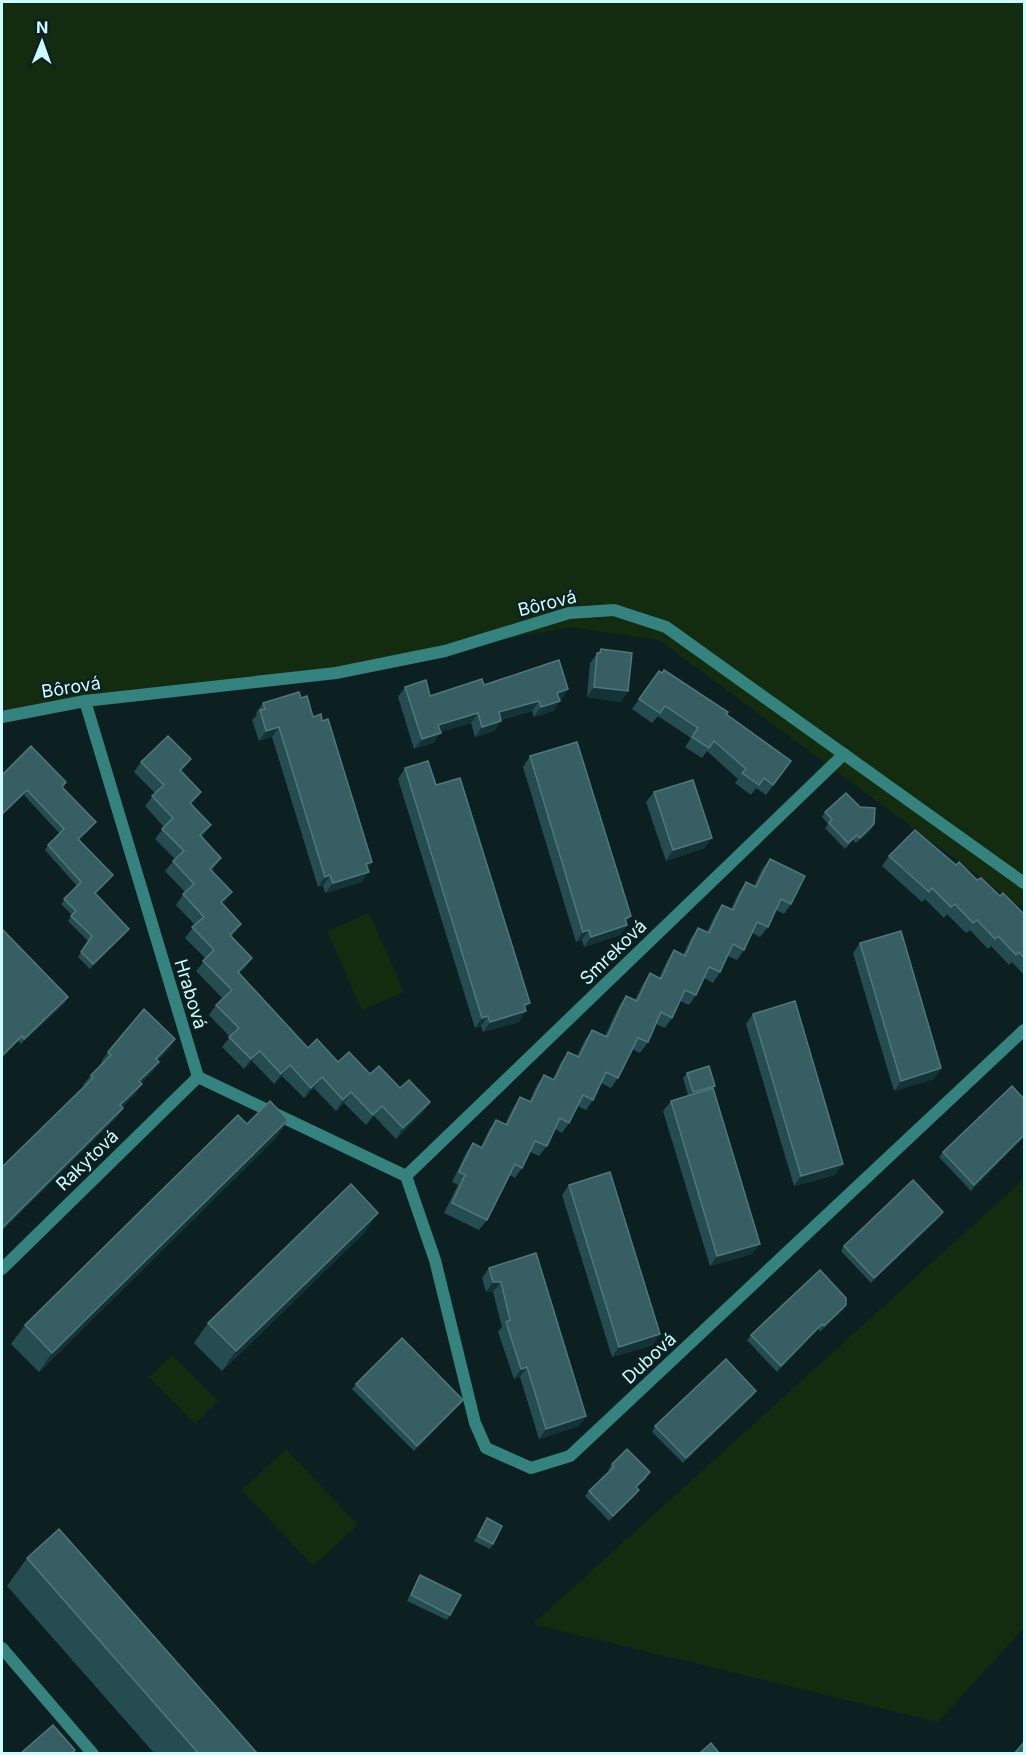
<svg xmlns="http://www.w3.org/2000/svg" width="1026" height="1755" font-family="Inter,sans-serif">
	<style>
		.green { fill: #132c0f }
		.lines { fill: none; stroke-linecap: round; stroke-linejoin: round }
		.street { stroke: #35837e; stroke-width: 12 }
		.wall { fill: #254c50 }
		.shaded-wall { fill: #133336 }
		.building { fill: #375f63; stroke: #4e787b; stroke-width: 1.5 }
		.labels { text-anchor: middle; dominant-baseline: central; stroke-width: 4.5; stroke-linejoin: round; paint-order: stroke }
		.street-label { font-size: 18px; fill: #cdfeff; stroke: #0c2022 }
	</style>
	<rect width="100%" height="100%" fill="#0c2022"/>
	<g class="green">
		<path d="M2,2H1024V910L659,640L570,627L347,668L2,716Z"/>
		<path d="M369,913L404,992L362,1010L327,931Z"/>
		<path d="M1024,1179V1628L938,1722L533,1624Z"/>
		<path d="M172,1355L218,1401L195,1424L149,1377Z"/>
		<path d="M286,1449L358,1525L313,1566L242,1490Z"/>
	</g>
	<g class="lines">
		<g class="street">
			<path d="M85,701L198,1077L406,1176"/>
			<path d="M2,717L85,701L336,673L445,651L569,613L614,610L666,627L1024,883"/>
			<path d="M406,1176L435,1260L475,1423L486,1448L531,1468L570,1456L1024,1030"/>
			<path d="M406,1176L844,754"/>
			<path d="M2,1269L198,1077"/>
			<path d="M2,1648L93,1754"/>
		</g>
	</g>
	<g class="wall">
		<path d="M601,649L621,702L587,697L590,663Z"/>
		<path d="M659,671L726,714L791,761L766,795L756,788L751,795L735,783L738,779L707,751L702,758L685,747L691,738L658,716L652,723L632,709Z"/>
		<path d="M484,685L568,689L561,700H560L553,711L534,717L532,711L501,720L494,731L475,737L471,723L440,732L433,743L414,749L398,697L405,687L430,696Z"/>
		<path d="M301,698L313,717L322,721L372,862L368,868L362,882L325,893L323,886L318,887L272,737L259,741L252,720L257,715L256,713L263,703Z"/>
		<path d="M530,756L626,923L627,925L620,935L584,947L582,940L576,942L523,767Z"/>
		<path d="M191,759L181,771L201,792L191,805L204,835L202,837L214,868L212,871L225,902L222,904L241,924L231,937L252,958L245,968L239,973L308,1048L338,1062L370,1074L430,1102L423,1112L396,1139L374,1116L366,1125L344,1103L336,1111L314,1088L304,1098L282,1076L274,1084L252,1061L244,1069L222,1047L230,1037L209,1015L216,1005L223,999L196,971L206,959L185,938L195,925L176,905L185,892L165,871L175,859L155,839L164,827L145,806L155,793L134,772L141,762Z"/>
		<path d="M405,768L436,785L525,1009L519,1022L483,1032L481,1026L475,1028L398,779Z"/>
		<path d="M2,775L62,788L92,827L79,840L109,880L95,894L125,934L90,969L78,957L88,941L68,921L72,915L61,904L77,886L45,850L48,845L60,834L24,795Z"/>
		<path d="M654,792L705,848L666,861L646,802Z"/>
		<path d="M825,812L871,830L856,843L853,840L845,849L825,828L828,824L822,817Z"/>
		<path d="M889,856L956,865L1024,914V975L1012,962L1009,965L991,946L988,949L970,930L966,933L947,914L944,918L925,899L922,902L882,866Z"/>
		<path d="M770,859L791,904L784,914L776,910L768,927L760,937L752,933L744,950L737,960L728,956L720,972L713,983L704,978L696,995L689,1005L680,1001L672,1018L665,1028L656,1024L648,1042L640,1053L632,1049L618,1078L611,1088L601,1083L593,1100L586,1110L578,1106L569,1123L562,1133L555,1129L547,1146L539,1156L530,1152L522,1168L515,1178L510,1175L487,1220L479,1230L444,1213L458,1185L452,1182L466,1153L473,1143L481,1147L489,1130L496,1120L505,1124L513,1108L520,1097L529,1102L537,1085L544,1075L553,1079L561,1062L568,1052L577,1056L585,1040L592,1030L605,1036L619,1006L626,996L635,1000L643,984L650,973L659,978L667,961L674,950L683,955L691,938L698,928L707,932L715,915L722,905L731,909L739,892L746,882L754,886L762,869Z"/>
		<path d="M2,929L65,1003L21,1044L18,1041Z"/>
		<path d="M860,943L941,1068L934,1079L894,1091L853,953Z"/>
		<path d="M753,1014L835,1175L794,1186L746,1024Z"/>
		<path d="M175,1039L168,1050L158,1060L159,1062L152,1072L141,1083L142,1084L135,1094L122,1107L123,1108L116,1118L2,1231V1167L85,1086L83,1085L91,1075L102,1063L101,1062L108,1052Z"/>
		<path d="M687,1073L715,1086L713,1088L760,1244L752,1254L710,1266L663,1111L671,1101L688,1095L683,1078Z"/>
		<path d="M288,1120L275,1139L39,1372L11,1344L25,1325L247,1124Z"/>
		<path d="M1024,1137L971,1191L939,1157L943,1152Z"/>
		<path d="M569,1185L653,1345L612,1357L562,1195Z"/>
		<path d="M943,1212L940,1217L871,1283L841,1251L844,1246Z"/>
		<path d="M365,1232L222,1371L194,1343L208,1323Z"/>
		<path d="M536,1253L586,1416L579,1426L539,1439L520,1377L514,1379L498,1332L502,1327L493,1292H486L482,1278L489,1268Z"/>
		<path d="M846,1305L843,1310L820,1332L818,1329L777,1372L747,1340L751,1335Z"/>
		<path d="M356,1384L463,1400L459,1405L414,1451L352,1389Z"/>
		<path d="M756,1391L753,1396L683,1463L652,1432L655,1426Z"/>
		<path d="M612,1464L647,1478L636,1488L639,1490L635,1496L609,1521L585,1496L589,1491L610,1471L608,1470Z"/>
		<path d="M487,1518L493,1544L490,1549L474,1541Z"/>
		<path d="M27,1558L257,1753L155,1754L7,1586Z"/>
		<path d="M420,1575L450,1615L447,1620L407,1601L417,1580Z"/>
	</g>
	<g class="shaded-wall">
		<path d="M594,687L628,691L621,702L587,697Z"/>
		<path d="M568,689L561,700L550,703L557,693Z"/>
		<path d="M539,701L532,711L492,722L499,712Z"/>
		<path d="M560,701L553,711L534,717L541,707Z"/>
		<path d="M478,713L471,723L431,735L438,725Z"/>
		<path d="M501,721L494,731L475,737L482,727Z"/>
		<path d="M279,727L272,737L259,741L266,731Z"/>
		<path d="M441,733L433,743L414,749L422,739Z"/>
		<path d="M191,759L184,769L173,780L180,770Z"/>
		<path d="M27,790L24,795L2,816V814Z"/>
		<path d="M201,792L194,802L183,813L190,803Z"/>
		<path d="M96,822L92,827L75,844L78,839Z"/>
		<path d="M874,824L871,830L856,843L860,838Z"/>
		<path d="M211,825L204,835L193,846L200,835Z"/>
		<path d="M712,838L705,848L666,861L673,850Z"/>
		<path d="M221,858L214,868L203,879L210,869Z"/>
		<path d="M372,862L365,873L369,872L362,882L325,893L333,883Z"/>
		<path d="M113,875L109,880L91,898L95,893Z"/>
		<path d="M330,875L323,886L318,887L325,877Z"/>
		<path d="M232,892L225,902L213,913L221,902Z"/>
		<path d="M631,916L624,926L627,925L620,935L584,947L591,937Z"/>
		<path d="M241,924L234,934L223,946L230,935Z"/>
		<path d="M129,929L125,934L90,969L93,964Z"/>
		<path d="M589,930L582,940L576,942L583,932Z"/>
		<path d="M252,958L245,968L231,982L238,972Z"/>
		<path d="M68,997L65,1003L21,1044L24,1039Z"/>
		<path d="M530,1003L523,1012L526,1011L519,1022L483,1032L490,1022L524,1005Z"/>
		<path d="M488,1016L481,1026L475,1028L482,1018Z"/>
		<path d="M22,1036L18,1041L2,1058V1056Z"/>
		<path d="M175,1039L168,1050L149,1069L156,1059Z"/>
		<path d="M260,1051L252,1061L244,1069L251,1059Z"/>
		<path d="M159,1062L152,1072L132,1091L139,1081Z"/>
		<path d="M290,1065L282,1076L274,1084L281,1074Z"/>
		<path d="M941,1068L934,1079L894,1091L901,1081Z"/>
		<path d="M322,1077L314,1088L304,1098L311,1088Z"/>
		<path d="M142,1084L135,1094L113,1115L120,1105Z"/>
		<path d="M715,1086L711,1091L689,1097L693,1092Z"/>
		<path d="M351,1092L344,1103L336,1111L343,1100Z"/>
		<path d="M430,1102L423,1112L396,1139L403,1128Z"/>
		<path d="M382,1106L374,1116L366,1125L373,1115Z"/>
		<path d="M123,1108L116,1118L2,1231V1228Z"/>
		<path d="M288,1120L275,1139L39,1372L52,1353Z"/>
		<path d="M1024,1135V1137L971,1191L974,1185Z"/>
		<path d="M843,1164L835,1175L794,1186L801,1176Z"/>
		<path d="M943,1212L940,1217L871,1283L874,1278Z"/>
		<path d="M378,1213L365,1232L222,1371L236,1351Z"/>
		<path d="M760,1244L752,1254L710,1266L717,1256Z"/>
		<path d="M493,1282H501L493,1292H486Z"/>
		<path d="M846,1305L843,1310L820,1332L824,1326Z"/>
		<path d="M822,1324L818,1329L777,1372L781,1366Z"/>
		<path d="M660,1334L653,1345L612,1357L619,1347Z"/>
		<path d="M527,1367L520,1377L514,1379L521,1369Z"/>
		<path d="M756,1391L753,1396L683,1463L686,1458Z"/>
		<path d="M463,1400L459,1405L414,1451L417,1446Z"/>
		<path d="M586,1416L579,1426L539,1439L546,1429Z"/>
		<path d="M639,1490L635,1496L609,1521L613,1516Z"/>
	</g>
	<g class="building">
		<path d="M601,649L632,653L628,691L594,687L597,653H600Z"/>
		<path d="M559,660L568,689L557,693L560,701L541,707L539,701L499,712L501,721L482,727L478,713L438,725L441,733L422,739L405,687L426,680L430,696L482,679L484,685Z"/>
		<path d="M664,670L728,712L726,714L791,761L773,785L764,778L759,785L742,773L746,769L714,741L709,748L692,737L698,728L665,706L660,713L639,699L659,671L662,673Z"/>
		<path d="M299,692L301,698L307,696L313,717L321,714L322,721L328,719L372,862L366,864L369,872L333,883L330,875L325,877L279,727L266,731L260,710L265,709L263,703Z"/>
		<path d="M168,736L191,759L180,770L201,792L190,803L211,825L200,835L221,858L210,869L232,892L221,902L241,924L230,935L252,958L238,972L308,1048L317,1039L338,1062L349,1052L370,1074L379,1066L400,1088L409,1080L430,1102L403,1128L382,1106L373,1115L351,1092L343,1100L322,1077L311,1088L290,1065L281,1074L260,1051L251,1059L229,1037L239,1028L216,1005L232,990L203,961L214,950L192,927L204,917L183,894L194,884L173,861L184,851L162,829L173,818L152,796L164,785L141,762Z"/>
		<path d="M577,742L631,916L625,919L627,925L591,937L589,930L583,932L530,756Z"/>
		<path d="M31,746L66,782L62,787L96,822L78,839L113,875L95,893L129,929L93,964L81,952L92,936L71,916L76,911L64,899L81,882L48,845L64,829L27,790L2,814V775Z"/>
		<path d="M428,761L436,785L460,778L530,1003L524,1005L526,1011L490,1022L488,1016L482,1018L405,768Z"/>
		<path d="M693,780L712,838L673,850L654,792Z"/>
		<path d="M846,793L860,807L875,808L874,824L860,838L857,835L848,843L829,823L832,819L825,812Z"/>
		<path d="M915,830L956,865L959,862L977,880L981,878L1000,896L1003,893L1024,914V958L1019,952L1016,955L998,936L995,939L977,920L973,923L955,904L951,907L932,888L929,892L889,856Z"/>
		<path d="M770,859L805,876L791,904L781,899L768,927L757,922L744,950L733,944L720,972L709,967L696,995L685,990L672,1018L661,1012L648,1042L638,1038L618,1078L606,1072L593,1100L583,1095L569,1123L560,1118L547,1146L535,1141L522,1168L515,1164L487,1220L452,1203L465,1175L459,1172L473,1143L482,1148L496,1120L507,1125L520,1097L531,1102L544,1075L554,1080L568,1052L579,1057L592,1030L607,1037L626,996L637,1001L650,973L661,979L674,950L685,956L698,928L709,933L722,905L733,910L746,882L756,887Z"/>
		<path d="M2,929L68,997L24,1039L22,1036L2,1056Z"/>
		<path d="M901,931L941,1068L901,1081L860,943Z"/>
		<path d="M795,1001L843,1164L801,1176L753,1014Z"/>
		<path d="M144,1009L175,1039L156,1059L159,1062L139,1081L142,1084L120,1105L123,1108L2,1228V1167L93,1078L91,1075L111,1055L108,1052Z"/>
		<path d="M709,1066L715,1086L693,1092L687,1073Z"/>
		<path d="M1012,1086L1024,1099V1135L974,1185L943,1152Z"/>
		<path d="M713,1088L760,1244L717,1256L671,1101Z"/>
		<path d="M270,1101L288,1120L52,1353L25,1325L238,1115L247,1124Z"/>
		<path d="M610,1172L660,1334L619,1347L569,1185Z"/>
		<path d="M913,1180L943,1212L874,1278L844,1246Z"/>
		<path d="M351,1184L378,1213L236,1351L208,1323Z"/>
		<path d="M536,1253L586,1416L546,1429L527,1367L521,1369L506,1322L510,1320L501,1282H493L489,1268Z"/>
		<path d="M820,1270L846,1298V1305L824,1326L822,1324L781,1366L751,1335Z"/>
		<path d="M402,1338L463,1400L417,1446L356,1384Z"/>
		<path d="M726,1359L756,1391L686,1458L655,1426Z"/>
		<path d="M627,1449L650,1472L636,1487L639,1490L613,1516L589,1491L614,1467L612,1464Z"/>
		<path d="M487,1518L502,1526L493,1544L478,1536Z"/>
		<path d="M59,1529L257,1753L256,1754H199L27,1558Z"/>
		<path d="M420,1575L461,1595L450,1615L411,1595Z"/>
		<path d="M53,1725L75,1750L71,1754H20Z"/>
		<path d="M1024,1742V1754H1014Z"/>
		<path d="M711,1743L720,1754H699Z"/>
	</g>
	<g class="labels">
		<g class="street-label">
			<text transform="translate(547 603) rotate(-14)">Bôrová</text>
			<text transform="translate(71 687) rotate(-9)">Bôrová</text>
			<text transform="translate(613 952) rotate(-44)">Smreková</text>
			<text transform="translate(191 994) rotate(73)">Hrabová</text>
			<text transform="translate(87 1160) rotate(-44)">Rakytová</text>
			<text transform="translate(649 1358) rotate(-43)">Dubová</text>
		</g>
	</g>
	<rect width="1026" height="1755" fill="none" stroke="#cdfeff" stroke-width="6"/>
	<g transform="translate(42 42) rotate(1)" stroke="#0c2022" stroke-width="4.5" paint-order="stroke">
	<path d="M0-4.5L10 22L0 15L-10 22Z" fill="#cdfeff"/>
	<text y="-9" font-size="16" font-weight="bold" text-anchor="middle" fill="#cdfeff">N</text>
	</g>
</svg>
